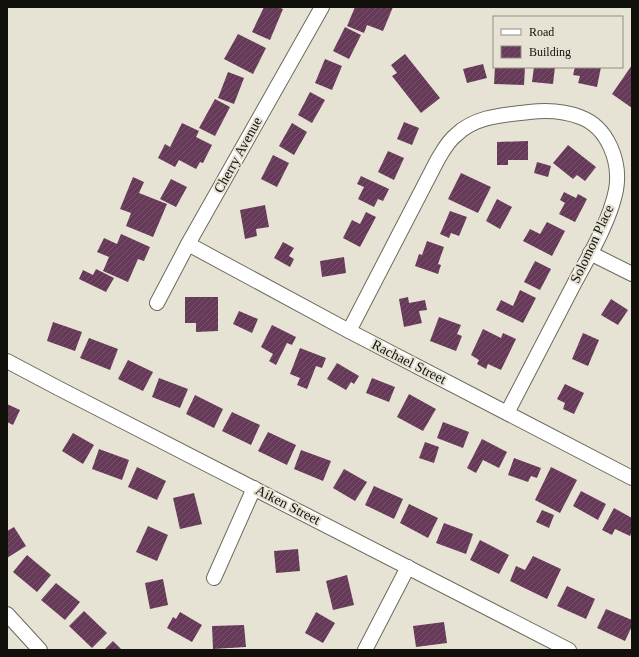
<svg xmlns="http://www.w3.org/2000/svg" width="639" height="657" font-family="'Times New Roman',serif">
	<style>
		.building { fill: url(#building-hatch) }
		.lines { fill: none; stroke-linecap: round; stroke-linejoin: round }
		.minor-casing { stroke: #6d6a5e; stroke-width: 16 }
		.minor { stroke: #fff; stroke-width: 14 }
		.labels { text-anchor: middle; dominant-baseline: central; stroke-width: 4; stroke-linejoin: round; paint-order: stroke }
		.street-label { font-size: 14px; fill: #12100b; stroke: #e6e3d4 }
	</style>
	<defs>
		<pattern id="building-hatch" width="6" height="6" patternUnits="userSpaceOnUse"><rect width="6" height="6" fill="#673958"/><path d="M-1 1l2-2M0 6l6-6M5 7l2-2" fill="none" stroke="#77526b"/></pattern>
	</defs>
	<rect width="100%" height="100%" fill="#e6e3d4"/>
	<g class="building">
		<path d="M264,7H278L283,9L270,40L252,32Z"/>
		<path d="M355,7H393L383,31L367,25L364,33L347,26Z"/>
		<path d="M345,27L361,35L349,59L333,51Z"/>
		<path d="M238,34L266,48L253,74L224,59Z"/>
		<path d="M405,54L440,98L421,113L392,76L397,73L391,65Z"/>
		<path d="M325,59L342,66L332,90L315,83Z"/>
		<path d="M483,64L487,78L467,83L463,69Z"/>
		<path d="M632,65V108L612,94Z"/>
		<path d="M495,67H525L524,85L494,84Z"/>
		<path d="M534,67H555L553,84L532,82Z"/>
		<path d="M575,67H601L597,87L578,83L580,76L573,75Z"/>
		<path d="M228,72L244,78L234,104L218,98Z"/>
		<path d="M310,92L325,100L312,123L298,115Z"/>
		<path d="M215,99L230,107L215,136L199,128Z"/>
		<path d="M404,122L419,128L412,145L397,139Z"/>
		<path d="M182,123L199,131L196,137L212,145L203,163L200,162L196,169L179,160L175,167L158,158L165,144L170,147Z"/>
		<path d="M292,123L307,132L294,155L279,146Z"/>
		<path d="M528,141V160H508V165H497V142Z"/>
		<path d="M568,145L596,167L585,181L577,175L573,179L553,163Z"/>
		<path d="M388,151L404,158L394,180L378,172Z"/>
		<path d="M273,155L289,163L277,187L261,179Z"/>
		<path d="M537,162L551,166L548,177L534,173Z"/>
		<path d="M461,173L491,187L478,213L448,199Z"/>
		<path d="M361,176L389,189L383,201L378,199L374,207L358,199L364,187L357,184Z"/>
		<path d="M133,177L144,182L139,193L167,204L153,237L126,226L131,213L120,209Z"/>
		<path d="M171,179L187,187L176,207L160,199Z"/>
		<path d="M564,192L576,198L578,194L587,199L575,222L559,214L565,203L560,200Z"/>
		<path d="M497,199L512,207L500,229L486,221Z"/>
		<path d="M265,205L269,227L256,229L257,236L245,239L240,210Z"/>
		<path d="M450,211L467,217L459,236L451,233L449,238L440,234Z"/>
		<path d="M366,212L376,217L360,247L343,238L352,220L360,224Z"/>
		<path d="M547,222L565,231L552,256L523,241L530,229L540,234Z"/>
		<path d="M121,234L150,247L144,261L138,259L128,282L103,271L109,257L97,252L104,238L117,244Z"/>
		<path d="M427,241L444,247L438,264L441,265L438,274L415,266L419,254L422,255Z"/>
		<path d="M283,242L294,248L289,256L294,259L290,267L274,258Z"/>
		<path d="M344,257L346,273L322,277L320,261Z"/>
		<path d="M535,261L551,269L540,290L524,282Z"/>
		<path d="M96,269L114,278L106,292L79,279L83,270L93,275Z"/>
		<path d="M520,290L536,298L523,323L496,310L501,300L513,306Z"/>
		<path d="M185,297H218V331L196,332V323H185Z"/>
		<path d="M408,297L409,303L425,300L427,310L419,311L422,323L404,327L399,299Z"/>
		<path d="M611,299L628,310L618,325L601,315Z"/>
		<path d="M239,311L258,319L252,333L233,324Z"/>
		<path d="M439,317L461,325L457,334L462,336L456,351L430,341Z"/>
		<path d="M53,322L82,332L75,351L47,341Z"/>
		<path d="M272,325L296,337L292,345L287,343L276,365L269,361L273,354L261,347Z"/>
		<path d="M483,329L501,338L503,333L516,339L501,370L488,364L486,369L477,364L479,360L471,355Z"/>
		<path d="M583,333L599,340L588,366L572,359Z"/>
		<path d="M89,338L118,349L110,370L80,358Z"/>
		<path d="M300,348L326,358L322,368L316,366L307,389L297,385L300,378L290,374Z"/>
		<path d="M128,360L153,372L143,391L118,379Z"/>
		<path d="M337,363L359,376L354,384L351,382L346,390L327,379Z"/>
		<path d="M159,378L188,389L180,408L152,397Z"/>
		<path d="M372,378L395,387L389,402L366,393Z"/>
		<path d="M565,384L584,393L574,414L563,409L565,403L557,399Z"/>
		<path d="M409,394L436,409L423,431L397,417Z"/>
		<path d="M195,395L223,409L214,428L186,414Z"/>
		<path d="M7,404L20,410L13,425L7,422Z"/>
		<path d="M232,412L260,425L251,445L222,431Z"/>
		<path d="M443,422L469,432L463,448L437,438Z"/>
		<path d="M268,432L296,445L287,465L258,451Z"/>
		<path d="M73,433L94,445L83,464L62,451Z"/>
		<path d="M482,439L507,452L499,468L483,460L476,473L467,468Z"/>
		<path d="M425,442L439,447L434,463L419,458Z"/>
		<path d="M99,449L129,460L122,480L92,469Z"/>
		<path d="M301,450L331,461L323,481L294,469Z"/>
		<path d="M514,458L541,468L537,478L531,476L528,482L508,475Z"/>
		<path d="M137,467L166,481L157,500L128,487Z"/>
		<path d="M551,467L577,480L560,513L535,500Z"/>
		<path d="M344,469L367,482L355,501L333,488Z"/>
		<path d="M374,486L403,499L394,519L365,505Z"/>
		<path d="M581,491L606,504L598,520L573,506Z"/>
		<path d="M194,493L202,524L180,529L173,498Z"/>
		<path d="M409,504L438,518L428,538L400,523Z"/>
		<path d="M614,508L632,518V532L630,536L615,529L612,535L602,530Z"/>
		<path d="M542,510L554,515L549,528L536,522Z"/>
		<path d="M444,523L473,534L466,554L436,543Z"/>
		<path d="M148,526L168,535L157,561L136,552Z"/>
		<path d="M14,527L26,546L7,558V531Z"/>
		<path d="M480,540L509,555L499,574L470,560Z"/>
		<path d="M298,549L300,571L276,573L274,551Z"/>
		<path d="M27,555L51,575L37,592L13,572Z"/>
		<path d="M533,556L561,569L547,599L510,581L516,566L525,570Z"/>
		<path d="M347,575L354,605L333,610L326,581Z"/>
		<path d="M163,579L168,605L150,609L145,583Z"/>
		<path d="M56,583L80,602L65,620L41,600Z"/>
		<path d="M567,586L595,599L586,619L557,606Z"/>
		<path d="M606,609L632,620V626L625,641L597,628Z"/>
		<path d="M84,611L107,633L92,648L69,626Z"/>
		<path d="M180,612L202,625L192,642L167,628L173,617L176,619Z"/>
		<path d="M316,612L335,623L323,643L305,633Z"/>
		<path d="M444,622L447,643L416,647L413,626Z"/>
		<path d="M244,625L246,647L213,649L212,626Z"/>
		<path d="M113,641L122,650H104Z"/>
	</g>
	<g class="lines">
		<g class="minor-casing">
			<g id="minor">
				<path d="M188,244L349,331L632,478"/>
				<path d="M590,253L632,274"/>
				<path d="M157,303L188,244L322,7"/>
				<path d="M349,331L438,159C443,151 448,141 456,135C475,116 504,115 529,112C545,110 565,111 580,117C608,127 621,162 616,190C610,221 589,256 574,284C552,327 529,370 507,413"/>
				<path d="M7,361L58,388L569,650"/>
				<path d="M214,578L254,488"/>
				<path d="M7,614L40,650"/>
				<path d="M365,650L408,567"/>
			</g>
		</g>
		<use href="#minor" class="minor"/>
	</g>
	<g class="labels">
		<g class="street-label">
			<text transform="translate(238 155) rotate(-61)">Cherry Avenue</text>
			<text transform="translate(592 244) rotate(-65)">Solomon Place</text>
			<text transform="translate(409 362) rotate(27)">Rachael Street</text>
			<text transform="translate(288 505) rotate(27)">Aiken Street</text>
		</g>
	</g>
	<rect width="639" height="657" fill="none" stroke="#12100b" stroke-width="16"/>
	<rect x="493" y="16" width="130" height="52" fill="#e6e3d4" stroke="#918f84"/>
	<rect x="501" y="29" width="20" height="6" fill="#ffffff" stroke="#918f84"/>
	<text x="529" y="36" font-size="12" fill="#12100b">Road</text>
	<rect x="501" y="46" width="20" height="12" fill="url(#building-hatch)" stroke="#918f84"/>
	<text x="529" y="56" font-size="12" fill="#12100b">Building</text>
</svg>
